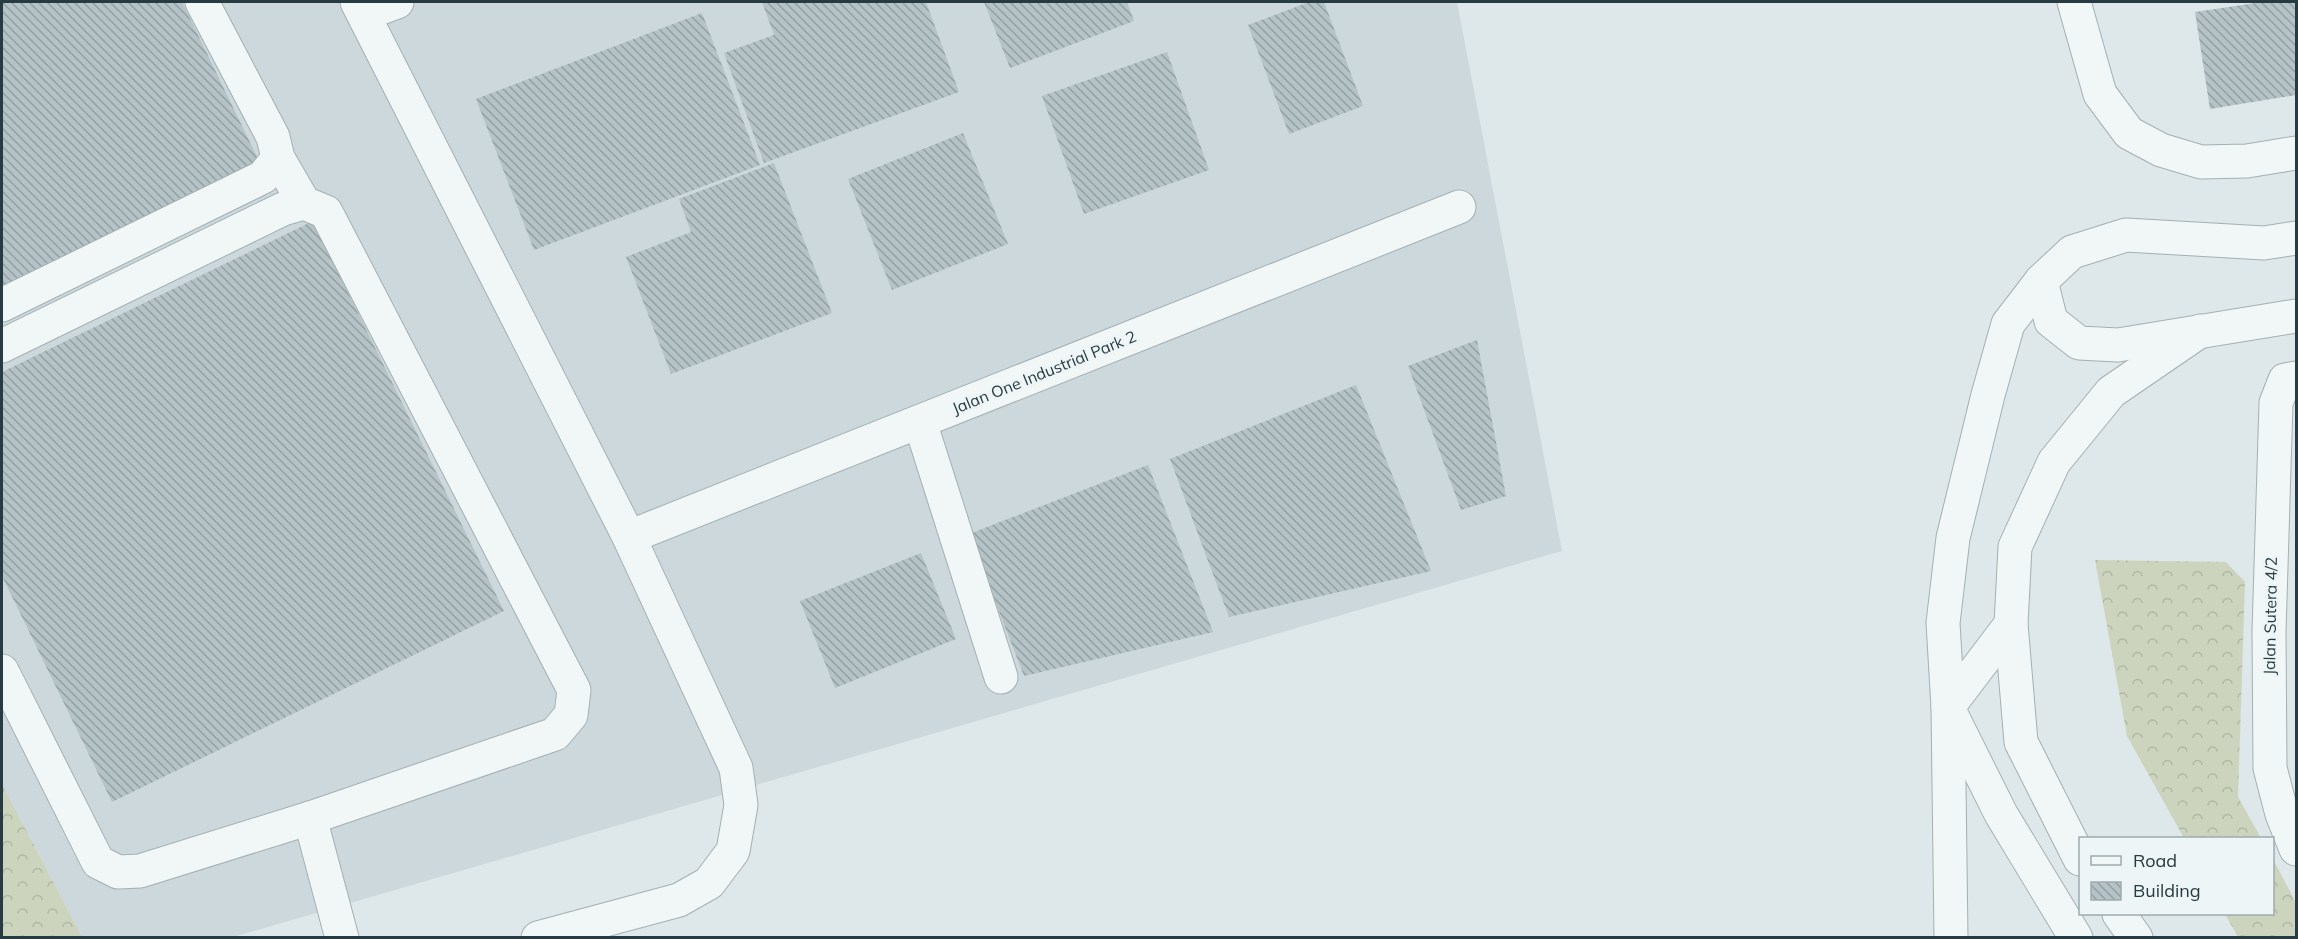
<svg xmlns="http://www.w3.org/2000/svg" width="2298" height="939" font-family="Mulish,sans-serif">
	<style>
		.built { fill: #ccd8db }
		.forest { fill: url(#forest-crowns) }
		.building { fill: url(#building-back-hatch) }
		.lines { fill: none; stroke-linecap: round; stroke-linejoin: round }
		.minor-casing { stroke: #a3b0b4; stroke-width: 35 }
		.minor { stroke: #f1f6f7; stroke-width: 33 }
		.labels { text-anchor: middle; dominant-baseline: central; stroke-width: 5; stroke-linejoin: round; paint-order: stroke }
		.street-label { font-size: 16px; fill: #263c42; stroke: #eef5f7 }
	</style>
	<defs>
		<pattern id="forest-crowns" width="20" height="18" patternUnits="userSpaceOnUse" patternTransform="scale(1.5)"><rect width="20" height="18" fill="#cdd4be"/><path d="M2 6a3 3 0 1 1 6 0M12 15a3 3 0 1 1 6 0" fill="none" stroke="#b0b7a4"/></pattern>
		<pattern id="building-back-hatch" width="6" height="6" patternUnits="userSpaceOnUse" patternTransform="scale(1.5)"><rect width="6" height="6" fill="#b5c3c7"/><path d="M-1 5l2 2M0 0l6 6M5-1l2 2" fill="none" stroke="#93a0a3"/></pattern>
	</defs>
	<rect width="100%" height="100%" fill="#dee7e9"/>
	<path class="built" d="M2,2H1457L1562,551L233,937H82L2,784Z"/>
	<g class="forest">
		<path d="M2095,560L2226,562L2245,582L2238,797L2261,838H2184L2127,736Z"/>
		<path d="M2,784L82,937H2Z"/>
		<path d="M2273,859L2296,903V937H2238L2225,914H2272Z"/>
	</g>
	<g class="building">
		<path d="M2,2H182L260,163L2,287Z"/>
		<path d="M762,2H926L959,92L764,163L724,53L774,35Z"/>
		<path d="M984,2H1127L1134,21L1010,68Z"/>
		<path d="M1309,2H1324L1363,106L1289,134L1248,25Z"/>
		<path d="M2262,2H2296V95L2210,109L2195,12Z"/>
		<path d="M702,13L760,165L534,250L476,99Z"/>
		<path d="M1167,52L1209,170L1084,214L1042,96Z"/>
		<path d="M963,133L1008,244L892,290L848,179Z"/>
		<path d="M774,163L832,313L671,374L626,257L691,232L679,199Z"/>
		<path d="M313,221L504,611L112,802L2,576V372Z"/>
		<path d="M1477,340L1506,496L1461,510L1408,366Z"/>
		<path d="M1356,385L1431,571L1229,617L1170,459Z"/>
		<path d="M1148,465L1213,632L1024,676L969,534Z"/>
		<path d="M921,553L956,639L835,688L800,601Z"/>
	</g>
	<g class="lines">
		<g class="minor-casing">
			<g id="minor">
				<path d="M202,2L273,137L278,158L304,203"/>
				<path d="M357,2L629,537L736,768L741,805L733,851L709,883L679,900L538,938"/>
				<path d="M2074,2L2100,94L2129,133L2161,150L2201,162L2247,161L2296,153"/>
				<path d="M364,14L397,2"/>
				<path d="M2041,281L2051,321L2079,343L2118,345L2296,316"/>
				<path d="M2,305L263,177L278,158"/>
				<path d="M2,346L283,209L304,203L326,212L574,690L571,715L555,734L310,818L140,871L118,872L98,862L2,671"/>
				<path d="M2296,378L2285,380L2276,403L2269,632L2270,768L2282,814L2296,849"/>
				<path d="M920,422L1001,677"/>
				<path d="M629,537L1459,207"/>
				<path d="M1948,707L2011,624"/>
				<path d="M1951,714L2001,814L2076,938"/>
				<path d="M310,818L342,938"/>
				<path d="M2080,859L2021,742L2011,624L2015,547L2054,462L2111,392L2200,331"/>
				<path d="M2119,914L2136,938"/>
				<path d="M1951,938L1948,707L1943,623L1953,538L1988,395L2008,324L2041,281L2072,252L2126,235L2264,243L2296,238"/>
			</g>
		</g>
		<use href="#minor" class="minor"/>
	</g>
	<g class="labels">
		<g class="street-label">
			<text transform="translate(1044 372) rotate(-22)">Jalan One Industrial Park 2</text>
			<text transform="translate(2270 616) rotate(-89)">Jalan Sutera 4/2</text>
		</g>
	</g>
	<rect width="2298" height="939" fill="none" stroke="#263c42" stroke-width="6"/>
	<rect x="2079" y="837" width="195" height="78" fill="#eef5f7" stroke="#9eabaf" stroke-width="1.5"/>
	<rect x="2091" y="856" width="30" height="9" fill="#f1f6f7" stroke="#9eabaf" stroke-width="1.5"/>
	<text x="2133" y="867" font-size="18" fill="#263c42">Road</text>
	<rect x="2091" y="882" width="30" height="18" fill="url(#building-back-hatch)" stroke="#9eabaf" stroke-width="1.5"/>
	<text x="2133" y="897" font-size="18" fill="#263c42">Building</text>
</svg>
